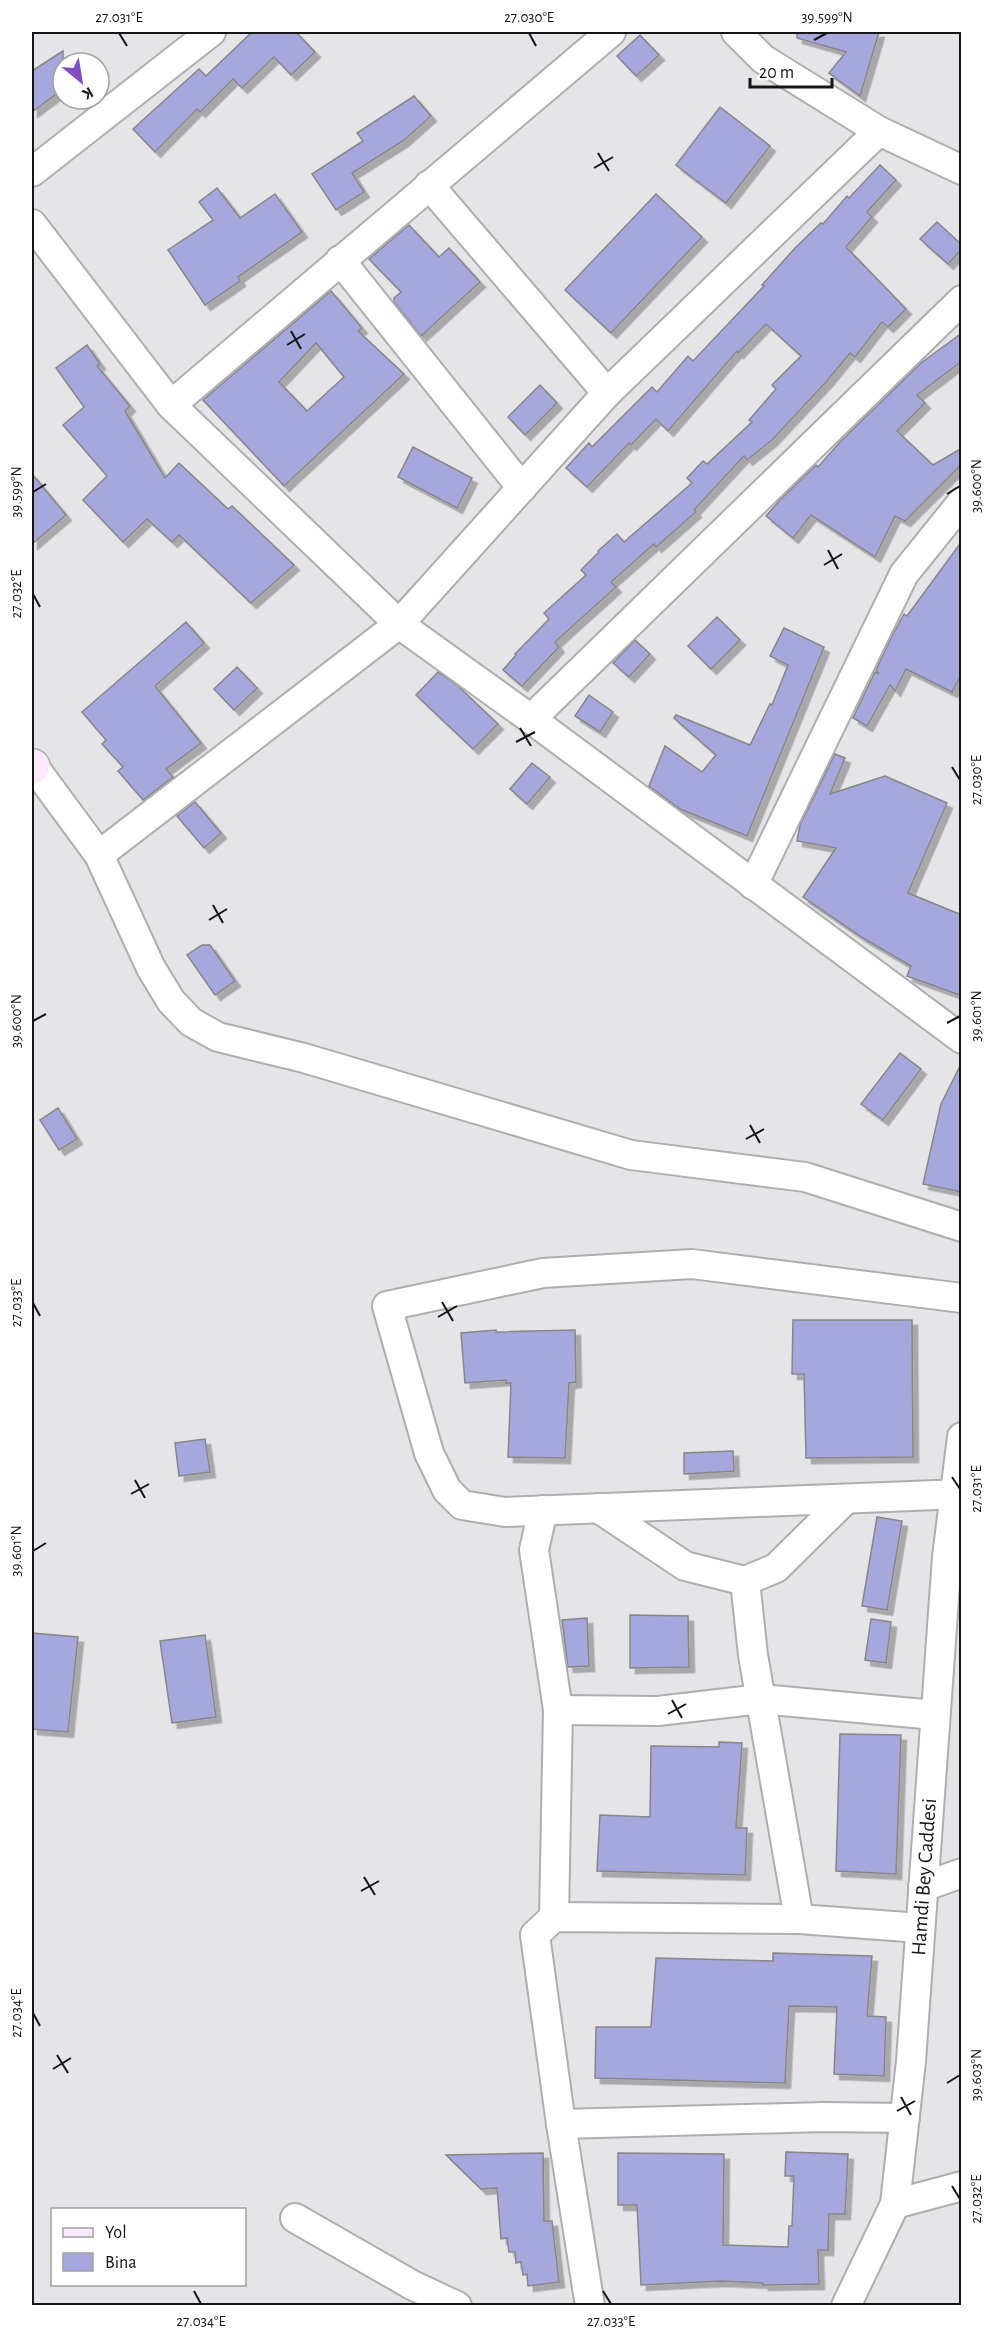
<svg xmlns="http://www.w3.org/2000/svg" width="993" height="2337" font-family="'Alegreya Sans',sans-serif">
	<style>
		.building { fill: #a6a8dd; stroke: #868688; stroke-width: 1.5; fill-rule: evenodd; filter: url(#shadow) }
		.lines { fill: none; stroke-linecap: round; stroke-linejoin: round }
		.street-casing { stroke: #aeaeb0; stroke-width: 32 }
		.secondary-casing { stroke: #aeaeb0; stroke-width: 36 }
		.street { stroke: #fff; stroke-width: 28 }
		.secondary { stroke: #fceafc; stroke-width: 33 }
		.ticks { fill: none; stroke: #151516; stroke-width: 2 }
		.labels { text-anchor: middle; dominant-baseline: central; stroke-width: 4.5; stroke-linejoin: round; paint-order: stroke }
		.street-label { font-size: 21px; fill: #151516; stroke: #fff }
		.neatline { fill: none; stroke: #151516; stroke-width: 2 }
		.ticks-label { font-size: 15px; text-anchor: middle; fill: #151516 }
	</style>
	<defs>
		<filter id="shadow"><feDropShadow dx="5.5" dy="5.5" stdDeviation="0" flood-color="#0004"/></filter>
	</defs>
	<rect width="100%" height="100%" fill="#e5e5e8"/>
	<g class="building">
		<path d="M252,32H296L315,52L291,75L274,57L242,88L233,79L200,112L197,109L155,152L133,129L199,69L206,76Z"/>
		<path d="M797,32H879L860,96L829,73L846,52L797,38Z"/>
		<path d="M640,35L659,55L636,76L617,56Z"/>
		<path d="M63,51V89L32,112V71Z"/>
		<path d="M414,96L431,116L403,141L352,173L364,192L336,210L312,174L363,141L357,133Z"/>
		<path d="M720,107L770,146L726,203L676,165Z"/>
		<path d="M880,165L896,180L867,212L872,217L846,247L906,309L888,327L882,322L855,357L850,353L827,381L772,440L747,460L744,456L694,510L696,512L656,547L654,544L611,582L616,587L555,642L559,647L522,686L503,670L516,655L515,654L549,619L544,613L586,575L581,570L599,552L598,551L617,534L624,542L692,483L687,478L703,461L707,464L752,422L749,420L776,389L772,385L801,356L766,324L738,353L737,351L668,431L656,419L631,445L629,443L587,487L566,468L589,443L592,447L652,387L657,392L688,356L693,361L764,286L762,285L795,248L821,223L823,224L847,196L849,198Z"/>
		<path d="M217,188L240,218L275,194L302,232L238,277L240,281L205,305L168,250L213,220L199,202Z"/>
		<path d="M656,194L702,237L611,333L565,290Z"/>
		<path d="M937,222L962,245V249L948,264L920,239Z"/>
		<path d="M409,225L439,257L449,248L480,282L421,336L394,302V298L401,292L369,259Z"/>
		<path d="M331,291L362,328L358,331L404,374L284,486L203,400ZM316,343L344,377L307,411L279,382Z"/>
		<path d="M962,333V361L917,395L925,403L897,431L933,465L962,448V464L905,521L895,516L875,557L811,515L793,538L766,516L780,500L816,465L818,467L840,442L921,363Z"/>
		<path d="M87,345L100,364L97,366L130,406L125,411L165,478L179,463L228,509L232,506L294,565L251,603L179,535L172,542L147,519L123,542L83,500L107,476L63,425L84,407L56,368Z"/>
		<path d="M540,385L557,403L525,435L508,417Z"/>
		<path d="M413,447L472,478L457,508L398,477Z"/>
		<path d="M32,474L66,515L32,544Z"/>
		<path d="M962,541V673L952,692L906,669L895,691L890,685L867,726L853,718L875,672L879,674L876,670L890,640L904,614L907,616Z"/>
		<path d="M717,617L740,640L711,669L688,646Z"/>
		<path d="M186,622L204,643L155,686L201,743L166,769L173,777L143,800L118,771L123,767L102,744L106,740L82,712Z"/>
		<path d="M784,628L824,647L747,836L680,809L649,786L665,746L702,772L716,755L674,718L676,715L750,745L770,704L772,705L788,665L770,656Z"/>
		<path d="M635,640L650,654L629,677L613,663Z"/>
		<path d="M237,667L257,688L234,710L214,689Z"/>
		<path d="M438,672L458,686L498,724L473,749L416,695Z"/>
		<path d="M589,695L613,712L600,732L575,716Z"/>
		<path d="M835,754L845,758L830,794L885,776L947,803L908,893L962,915V996L907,976L911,966L863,938L803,897L836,848L797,841L800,825Z"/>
		<path d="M532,763L550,777L527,804L510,789Z"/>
		<path d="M195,802L221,833L204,848L177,816Z"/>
		<path d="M202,945H210L235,981L215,995L187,955Z"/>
		<path d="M900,1053L921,1069L883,1120L861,1104Z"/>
		<path d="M962,1062V1192L923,1184L941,1104Z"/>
		<path d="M58,1108L77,1139L59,1150L40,1120Z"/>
		<path d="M793,1320H912L913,1457L806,1458L804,1374H792Z"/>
		<path d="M496,1330V1332L575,1330L576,1382L569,1383L565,1458L508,1457L511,1383H506V1380L465,1383L461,1333Z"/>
		<path d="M205,1439L210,1472L179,1476L175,1443Z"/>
		<path d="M733,1451L734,1471L684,1474V1453Z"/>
		<path d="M877,1517L902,1521L887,1610L862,1606Z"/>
		<path d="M630,1615L688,1616L689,1667L630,1668Z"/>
		<path d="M587,1618L589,1666L568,1667L562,1620Z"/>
		<path d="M871,1619L891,1622L886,1663L865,1660Z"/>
		<path d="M32,1633L78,1637L68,1732L32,1729Z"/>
		<path d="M205,1635L216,1717L172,1723L160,1641Z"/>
		<path d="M840,1734L901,1735L896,1874L836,1871Z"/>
		<path d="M719,1742L742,1743L736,1828H747L745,1875L597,1871L600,1815L650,1817L651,1746L719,1747Z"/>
		<path d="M773,1953L872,1956L867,2016L886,2017L884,2076L834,2074L837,2007L789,2006L785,2083L595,2078L596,2027H651L656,1958L773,1961Z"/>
		<path d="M786,2152L848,2154L845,2214H829L828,2250H818L819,2284L763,2285V2283L721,2281L641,2285L637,2205H618V2153L724,2154L723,2245L788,2247L789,2226H792L794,2176H785Z"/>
		<path d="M543,2153L544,2221H552L559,2282L528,2286L527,2274L523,2275L521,2262L516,2263L515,2252H509L507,2238L501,2239L497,2188L481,2189L446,2155Z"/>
	</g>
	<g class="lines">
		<g class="street-casing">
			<g id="street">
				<path d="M736,32L763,59L879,131L962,170"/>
				<path d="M32,172L211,32"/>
				<path d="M429,185L607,393"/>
				<path d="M32,224L171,405L399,624L531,719L962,1039"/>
				<path d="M340,260L522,488"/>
				<path d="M171,405L611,32"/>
				<path d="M531,719L962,300"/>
				<path d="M32,764L99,855L151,968L171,1001L191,1022L218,1037L304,1058L631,1155L805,1177L962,1227"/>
				<path d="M99,855L399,624L607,393L879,131"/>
				<path d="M753,885L904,574L962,502"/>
				<path d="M962,1298L692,1264L543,1273L387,1306L429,1453L447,1490L462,1505L505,1512L962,1494"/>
				<path d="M598,1508L685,1566L745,1581L776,1568L846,1499"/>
				<path d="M543,1510L534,1550L558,1710L554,1917"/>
				<path d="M745,1581L753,1655L799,1919"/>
				<path d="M558,1710L658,1711L761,1699L935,1715"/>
				<path d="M923,1887L962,1873"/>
				<path d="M561,2124L824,2117L905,2118"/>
				<path d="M895,2204L962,2186"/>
				<path d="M295,2218L412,2285L457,2306"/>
				<path d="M590,2306L561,2124L535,1935L554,1917L799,1919L920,1928"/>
				<path d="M846,2306L895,2204L911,2061L947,1557L962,1437"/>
			</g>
		</g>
		<g class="secondary-casing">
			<path id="secondary" d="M32,767L33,766"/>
		</g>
		<use href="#street" class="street"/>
		<use href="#secondary" class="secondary"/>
	</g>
	<path class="ticks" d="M119,33L127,46M529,33L536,46M814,40L827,33M598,153L609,171M594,168L613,157M291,331L301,349M287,345L305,334M33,492L46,484M947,494L960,486M828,550L838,569M824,565L842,554M33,594L40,607M520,728L531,746M516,742L535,732M952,767L960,780M213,905L223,923M209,920L227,909M33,1021L46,1014M947,1023L960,1016M750,1125L760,1143M746,1139L764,1129M442,1302L453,1321M33,1303L40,1316M438,1317L457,1306M952,1477L960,1489M135,1480L145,1498M131,1494L149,1484M33,1551L46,1543M672,1700L682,1718M668,1714L686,1704M364,1877L375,1895M361,1891L379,1881M33,2013L40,2026M57,2055L68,2073M53,2069L71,2058M947,2083L960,2075M901,2097L911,2115M897,2111L915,2101M952,2186L960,2199M194,2291L201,2304M603,2291L611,2304"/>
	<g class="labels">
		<g class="street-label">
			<text transform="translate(924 1877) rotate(-86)">Hamdi Bey Caddesi</text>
		</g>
	</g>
	<rect width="993" height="2337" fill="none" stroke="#ffffff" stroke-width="66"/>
	<rect x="51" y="2208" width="195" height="78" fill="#ffffff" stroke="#a1a1a2" stroke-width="1.5"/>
	<rect x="63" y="2228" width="30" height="9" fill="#fceafc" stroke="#a1a1a2" stroke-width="1.5"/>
	<text x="105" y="2238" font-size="18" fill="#151516">Yol</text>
	<rect x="63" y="2253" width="30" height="18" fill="#a6a8dd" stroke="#a1a1a2" stroke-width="1.5"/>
	<text x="105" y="2268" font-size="18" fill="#151516">Bina</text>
	<g transform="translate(81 81) rotate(150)"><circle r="28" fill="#ffffff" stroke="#a1a1a2" stroke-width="1.5"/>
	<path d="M0-4.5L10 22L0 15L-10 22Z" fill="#854dc5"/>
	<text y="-9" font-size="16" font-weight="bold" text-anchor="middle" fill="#151516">K</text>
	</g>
	<path d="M750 78v9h82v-9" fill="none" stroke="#151516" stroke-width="3"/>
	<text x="759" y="78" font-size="18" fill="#151516" stroke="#ffffff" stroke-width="4.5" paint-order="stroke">20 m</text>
	<rect x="33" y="33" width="927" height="2271" class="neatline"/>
	<g class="ticks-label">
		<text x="119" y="22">27.031°E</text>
		<text x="529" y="22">27.030°E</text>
		<text x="827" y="22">39.599°N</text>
		<text transform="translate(976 486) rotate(-90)" y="5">39.600°N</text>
		<text transform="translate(16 492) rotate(-90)" y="5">39.599°N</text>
		<text transform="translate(16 594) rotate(-90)" y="5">27.032°E</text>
		<text transform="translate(976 780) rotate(-90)" y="5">27.030°E</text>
		<text transform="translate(976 1016) rotate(-90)" y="5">39.601°N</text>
		<text transform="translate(16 1021) rotate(-90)" y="5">39.600°N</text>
		<text transform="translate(16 1303) rotate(-90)" y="5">27.033°E</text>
		<text transform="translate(976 1489) rotate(-90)" y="5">27.031°E</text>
		<text transform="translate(16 1551) rotate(-90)" y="5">39.601°N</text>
		<text transform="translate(16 2013) rotate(-90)" y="5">27.034°E</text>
		<text transform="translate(976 2075) rotate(-90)" y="5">39.603°N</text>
		<text transform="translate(976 2199) rotate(-90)" y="5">27.032°E</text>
		<text x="201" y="2326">27.034°E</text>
		<text x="611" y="2326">27.033°E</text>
	</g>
</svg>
